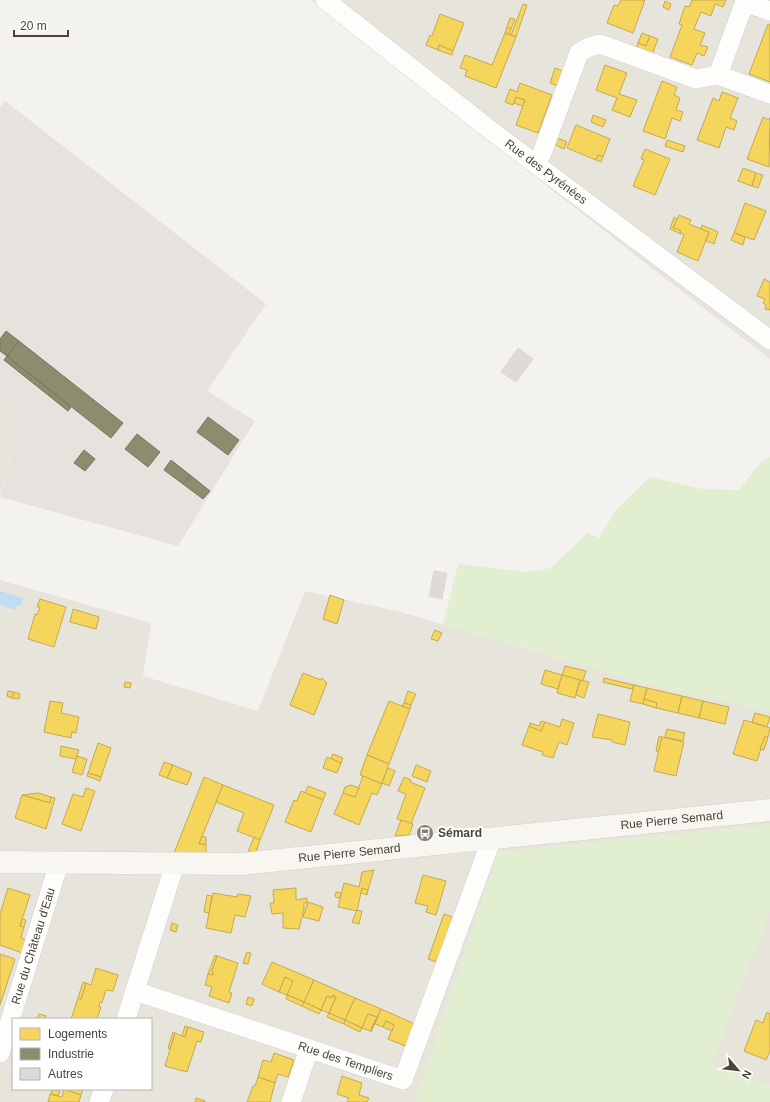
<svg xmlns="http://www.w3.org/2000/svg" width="770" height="1102" font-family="Arial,sans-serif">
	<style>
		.residential { fill: #e7e4dc; fill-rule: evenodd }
		.industrial { fill: #e6e2de }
		.green { fill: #e1eecf }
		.water { fill: #c0ddf1 }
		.homes { fill: #f6d55c; stroke: #c3aa52 }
		.industry { fill: #8c8c6e; stroke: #78765e }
		.building { fill: #dedbd6; stroke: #dcd9d4 }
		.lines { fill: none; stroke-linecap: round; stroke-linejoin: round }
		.street-casing { stroke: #d2d0cb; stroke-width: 20 }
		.secondary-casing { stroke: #d3cfc5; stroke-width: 23 }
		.street { stroke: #fdfdfc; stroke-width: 19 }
		.secondary { stroke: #f7f6f1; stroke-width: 22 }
		.labels { text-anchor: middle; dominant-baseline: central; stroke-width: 4; stroke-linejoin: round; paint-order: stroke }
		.street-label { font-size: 12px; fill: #4b4439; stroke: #fff }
		.poi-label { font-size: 12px; font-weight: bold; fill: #4b4439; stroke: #fff; text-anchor: start }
	</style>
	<rect width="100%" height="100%" fill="#f4f2ee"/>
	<g class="residential">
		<path d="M311,0H770V359L658,273Z"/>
		<path d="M0,400L24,415L0,495Z"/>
		<path d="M0,580L151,623L143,676L258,711L305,591L401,612L651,685L770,711V825L498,852L415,1102H0ZM13,1019H151V1089H13Z"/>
		<path d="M770,909V1088L711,1064Z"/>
	</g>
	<path class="industrial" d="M5,101L266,304L207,391L255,421L178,546L0,497L24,415L0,400V107Z"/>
	<g class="green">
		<path d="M770,456V711L651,685L443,624L458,564L528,572L551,568L588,532L599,538L616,510L650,477L702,489L739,490L757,466Z"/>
		<path d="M770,825V909L711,1064L770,1088V1102H415L498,852Z"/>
	</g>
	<path class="water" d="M0,591L23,598L21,606L17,605L15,610L0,605Z"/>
	<g class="homes">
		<path d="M621,0H645L633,33L607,23L614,5L618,6Z"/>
		<path d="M692,0H726L723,7L715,4L711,16L701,12L694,29L705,33L700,45L708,47L704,56L697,53L692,65L670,57L682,25L679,24L685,6L689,7Z"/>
		<path d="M665,1L671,4L669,10L663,7Z"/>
		<path d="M523,4L527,5L516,37L511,35Z"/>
		<path d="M440,14L464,23L453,51L439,45L438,50L426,45L430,35L432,36Z"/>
		<path d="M510,18L515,19L511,29L507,27Z"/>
		<path d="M768,24L770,25V82L749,74Z"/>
		<path d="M507,27L511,29L509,34L505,33Z"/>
		<path d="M505,33L516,37L496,88L465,76L467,70L460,68L465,55L492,65Z"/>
		<path d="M642,33L650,36L646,46L638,43Z"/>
		<path d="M650,36L658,39L652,55L636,49L638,43L646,46Z"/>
		<path d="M439,45L453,51L452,55L438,50Z"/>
		<path d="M605,65L627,73L619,94L637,100L630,117L612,110L617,98L596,90Z"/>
		<path d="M555,68L563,71L557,86L550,83Z"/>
		<path d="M662,81L677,87L674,95L680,98L676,110L683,112L680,121L672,118L665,139L643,131Z"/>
		<path d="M520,83L552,95L538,133L516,125L525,100L516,97L513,105L505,102L510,89L517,92Z"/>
		<path d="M722,92L738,98L730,118L737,121L734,130L726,127L719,148L697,140L713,98L719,101Z"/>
		<path d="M516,97L525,100L523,106L514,103Z"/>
		<path d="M593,115L606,120L603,127L591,122Z"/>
		<path d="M763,117L769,120L770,117L769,167L747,159Z"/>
		<path d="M576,125L610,139L603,157L598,155L596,160L567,148Z"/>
		<path d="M552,136L567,142L564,149L549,142Z"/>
		<path d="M667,140L685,146L683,152L665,146Z"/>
		<path d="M645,149L670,159L655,195L633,186L644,160L641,159Z"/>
		<path d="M598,155L603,157L601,162L596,160Z"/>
		<path d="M743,168L756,173L752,186L738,181Z"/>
		<path d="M756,173L763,175L758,188L752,186Z"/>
		<path d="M745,203L766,211L754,240L734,233Z"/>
		<path d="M679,215L691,220L689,224L709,232L698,261L677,252L684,235L673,228Z"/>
		<path d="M674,217L677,219L673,228L680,230L681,234L670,229Z"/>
		<path d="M702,225L718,232L714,244L706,241L709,232L701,229Z"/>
		<path d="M734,233L745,237L743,245L731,240Z"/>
		<path d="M764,279L770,282V310L765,309L766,305L763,303L765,299L757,296Z"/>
		<path d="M330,595L344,600L337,624L323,619Z"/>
		<path d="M40,599L66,607L54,647L28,639L35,614L37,615L40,607H37Z"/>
		<path d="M73,609L99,617L96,629L70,622Z"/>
		<path d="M435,630L442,633L438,641L431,639Z"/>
		<path d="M565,666L586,671L583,681L562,675Z"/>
		<path d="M545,670L562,675L558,689L541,684Z"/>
		<path d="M303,673L321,680L322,678L327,683L314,715L290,705Z"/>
		<path d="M562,675L580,680L575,698L557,693Z"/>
		<path d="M604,678L634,685L632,689L603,682Z"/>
		<path d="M580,680L589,682L584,698L576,695Z"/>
		<path d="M125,682L131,683L130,688L124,687Z"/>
		<path d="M634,685L647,688L643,704L630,701Z"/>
		<path d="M647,688L682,696L678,713L656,708L657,703L644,699Z"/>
		<path d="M8,691L14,692L12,698L7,696Z"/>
		<path d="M408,691L416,694L411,705L404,703Z"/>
		<path d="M14,692L20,694L19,699L12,698Z"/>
		<path d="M682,696L703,701L699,718L678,713Z"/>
		<path d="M644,699L657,703L656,708L643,704Z"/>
		<path d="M50,701L63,703L61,713L79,717L76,733L72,732L71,738L44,732Z"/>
		<path d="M389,701L410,709L389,764L367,755Z"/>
		<path d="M703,701L729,707L725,724L699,718Z"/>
		<path d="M404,703L411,705L410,709L402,706Z"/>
		<path d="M755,713L770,717L767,727L752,722Z"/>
		<path d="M598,714L630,722L625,745L612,742V740L592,737Z"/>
		<path d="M562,719L574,723L567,745L559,742L553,758L542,755L543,752L522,745L529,726L541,731L545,722L560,727Z"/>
		<path d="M744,720L770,728L768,737L765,736L757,761L733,754Z"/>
		<path d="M541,721L545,722L541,731L529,726L530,723L539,726Z"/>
		<path d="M667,729L685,733L683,741L665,737Z"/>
		<path d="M659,736L662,737L659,752L656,751Z"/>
		<path d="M765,736L768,737L764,750L760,749Z"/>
		<path d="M662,737L684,742L676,776L654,771Z"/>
		<path d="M98,743L111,748L101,777L88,773Z"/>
		<path d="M61,746L79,750L76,759L60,756Z"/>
		<path d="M333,754L343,758L341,763L331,759Z"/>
		<path d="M367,755L389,764L382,784L360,775Z"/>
		<path d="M77,756L87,759L82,775L72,772Z"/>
		<path d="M327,757L341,763L337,773L323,768Z"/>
		<path d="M164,762L173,765L167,778L159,775Z"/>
		<path d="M173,765L192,773L187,785L167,778Z"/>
		<path d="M416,765L431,771L427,782L412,776Z"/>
		<path d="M388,768L395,771L389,786L382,783Z"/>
		<path d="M88,773L101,777L100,781L87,776Z"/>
		<path d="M363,776L382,784L377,795L372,793L359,825L334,814L343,793L355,797Z"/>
		<path d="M204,777L223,785L199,844H206V853H174Z"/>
		<path d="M404,777L411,780L410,782L425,788L411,824L397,819L406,794L398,791Z"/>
		<path d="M223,785L274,805L260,840L237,831L244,813L216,802Z"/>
		<path d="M351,785L359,788L355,797L343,793L345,787Z"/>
		<path d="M308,786L326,793L323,800L305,793Z"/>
		<path d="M86,788L95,791L81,831L62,824L73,794L83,797Z"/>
		<path d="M301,791L323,800L311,832L285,822L294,800L297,801Z"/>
		<path d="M38,793L51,797L50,803L22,795Z"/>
		<path d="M22,795L50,803L51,797L55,798L46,829L15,818Z"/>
		<path d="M401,820L413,824L409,835L395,836Z"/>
		<path d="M202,836L206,837V844H199Z"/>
		<path d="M254,837L260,840L256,852H248Z"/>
		<path d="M374,870L368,890L362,888L357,911L338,907L344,883L359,887L362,872Z"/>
		<path d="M423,875L446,881L436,915L426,912L428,906L415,903Z"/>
		<path d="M8,888L30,895L20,926L24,927L21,938L29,941L25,954L0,945V914Z"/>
		<path d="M296,888V900L307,898V903H304V909L299,929L283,928V913L272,914L270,903H274L273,890Z"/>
		<path d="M362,888L368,890L367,895L361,893Z"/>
		<circle cx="338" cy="895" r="3"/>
		<path d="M213,893L237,897L238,894L251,896L245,917L235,915L231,933L206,928Z"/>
		<path d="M207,895L212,896L209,913L204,912Z"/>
		<path d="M308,902L323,907L319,921L303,917Z"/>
		<path d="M357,910L362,911L359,924L352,922Z"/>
		<path d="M444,914L456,918L437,962L428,959Z"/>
		<path d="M22,919L26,920L24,927L20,926Z"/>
		<path d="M172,923L178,925L176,932L170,930Z"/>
		<path d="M247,952L251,953L248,964L243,963Z"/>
		<path d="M0,954L15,959L0,1005Z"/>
		<path d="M215,955L217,956L212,971L213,972V975L208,974Z"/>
		<path d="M217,956L238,963L229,992L232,993L229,1003L209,996L212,987L205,985L208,974L213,975V972L212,971Z"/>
		<path d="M272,962L314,980L304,1002L287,995L293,981L285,977L279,992L262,984Z"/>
		<path d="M96,968L118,975L113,991L106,990L102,1003L100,1002L99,1007H101L97,1019H71L78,998L81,999L86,983L91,985Z"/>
		<path d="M285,977L293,981L287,995L279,992Z"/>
		<path d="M314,980L355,998L345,1020L329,1013L336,997L333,995L332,998L327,996L321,1010L304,1002Z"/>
		<path d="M83,982L86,983L81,999L78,998Z"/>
		<path d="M287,995L304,1002L302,1006L286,999Z"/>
		<path d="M333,995L336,997L329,1013L321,1010L327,996L332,998Z"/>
		<path d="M248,997L254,999L252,1006L246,1004Z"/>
		<path d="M355,998L381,1009L371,1032L377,1017L368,1014L362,1028L345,1020Z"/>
		<path d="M304,1002L321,1010L319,1014L302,1006Z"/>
		<path d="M381,1009L415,1024L405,1046L388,1039L394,1025L386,1021L383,1027L375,1024Z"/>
		<path d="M767,1012L770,1014V1051L766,1060L744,1051L756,1020L763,1023Z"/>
		<path d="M329,1013L345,1020L344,1024L327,1017Z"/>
		<path d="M39,1014L46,1016L45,1019H37Z"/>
		<path d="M368,1014L377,1017L370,1031L362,1028Z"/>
		<path d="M345,1020L362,1028L360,1032L344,1024Z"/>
		<path d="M386,1021L394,1025L392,1031L383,1027Z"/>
		<path d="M185,1026L188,1027L185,1037L182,1036Z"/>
		<path d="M188,1027L204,1032L201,1042L197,1041L187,1072L165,1066L175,1033L185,1037Z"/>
		<path d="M173,1032L175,1033L170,1049L168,1048Z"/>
		<path d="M274,1053L294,1060L288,1077L278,1074L275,1083L258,1077L263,1060L271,1062Z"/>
		<path d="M342,1076L362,1083L359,1095L369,1098L367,1102H347L349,1098L337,1094Z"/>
		<path d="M258,1077L275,1083L270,1102H247L253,1086H255Z"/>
		<path d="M52,1089L60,1091L58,1096L51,1094Z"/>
		<path d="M64,1089L81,1095L79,1102H48L50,1094L62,1097Z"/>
		<path d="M64,1089H83L81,1095Z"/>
		<path d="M196,1098L205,1101V1102H195Z"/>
	</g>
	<g class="industry">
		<path d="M6,331L19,341L7,356L0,351V339Z"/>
		<path d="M19,341L123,423L111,438L7,356Z"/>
		<path d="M7,356L71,407L68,411L4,360Z"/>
		<path d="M208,417L239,440L228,455L197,432Z"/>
		<path d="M137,434L160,452L148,467L125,449Z"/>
		<path d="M84,450L95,459L85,471L74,463Z"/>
		<path d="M171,460L190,475L183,484L164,470Z"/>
		<path d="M190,475L210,491L203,499L183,484Z"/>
	</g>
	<g class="building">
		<path d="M518,348L533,359L516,382L501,372Z"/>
		<path d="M434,571L447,573L442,599L429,596Z"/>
	</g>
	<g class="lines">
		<g class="street-casing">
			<g id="street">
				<path id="s1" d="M325,0L485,126L770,340"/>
				<path d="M770,11L753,5L744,4L718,75L770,94"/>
				<path d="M535,164L542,153L579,53L589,47L600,44L696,79L718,75"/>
				<path id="s2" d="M135,991L403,1080L492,838"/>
				<path d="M126,1019L175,864"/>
				<path id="s3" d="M0,1053L59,863"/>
				<path d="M99,1102L104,1089"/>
				<path d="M291,1102L309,1049"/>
			</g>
		</g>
		<g class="secondary-casing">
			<g id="secondary">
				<path id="s4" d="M0,862L241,864L770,810"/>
			</g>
		</g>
		<use href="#street" class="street"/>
		<use href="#secondary" class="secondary"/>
	</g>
	<defs>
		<g id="bus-disc" transform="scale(0.9)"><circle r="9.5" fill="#868178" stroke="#fff"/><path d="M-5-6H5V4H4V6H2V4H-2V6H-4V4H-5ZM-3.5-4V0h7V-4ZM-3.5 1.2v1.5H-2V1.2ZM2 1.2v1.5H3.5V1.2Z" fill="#fff"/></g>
	</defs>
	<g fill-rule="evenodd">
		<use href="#bus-disc" x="425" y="833"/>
	</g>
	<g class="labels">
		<g class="street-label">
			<text stroke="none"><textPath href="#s1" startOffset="280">Rue des Pyrénées</textPath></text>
			<text stroke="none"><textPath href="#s4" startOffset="674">Rue Pierre Semard</textPath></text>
			<text stroke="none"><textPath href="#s4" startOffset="350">Rue Pierre Semard</textPath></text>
			<text stroke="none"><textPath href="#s3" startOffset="112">Rue du Château d'Eau</textPath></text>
			<text stroke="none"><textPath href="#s2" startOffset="222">Rue des Templiers</textPath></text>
		</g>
		<g class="poi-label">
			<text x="438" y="833">Sémard</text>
		</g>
	</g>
	<rect x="12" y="1018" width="140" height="72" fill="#ffffff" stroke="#b7b4b0"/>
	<rect x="20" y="1028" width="20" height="12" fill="#f6d55c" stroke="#b7b4b0"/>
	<text x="48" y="1038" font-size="12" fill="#4b4439">Logements</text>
	<rect x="20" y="1048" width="20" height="12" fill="#8c8c6e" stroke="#b7b4b0"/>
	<text x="48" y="1058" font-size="12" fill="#4b4439">Industrie</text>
	<rect x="20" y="1068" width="20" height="12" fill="#dedbd6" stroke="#b7b4b0"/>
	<text x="48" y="1078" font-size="12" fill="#4b4439">Autres</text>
	<g transform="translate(738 1070) rotate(118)" stroke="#ffffff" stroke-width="3" paint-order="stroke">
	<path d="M0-3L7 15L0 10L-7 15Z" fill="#4b4439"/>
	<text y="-6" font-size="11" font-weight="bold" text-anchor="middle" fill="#4b4439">N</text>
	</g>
	<path d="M14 30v6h54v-6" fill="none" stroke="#4b4439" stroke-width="2"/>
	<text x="20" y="30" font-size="12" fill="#4b4439" stroke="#ffffff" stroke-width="3" paint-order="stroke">20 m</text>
</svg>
